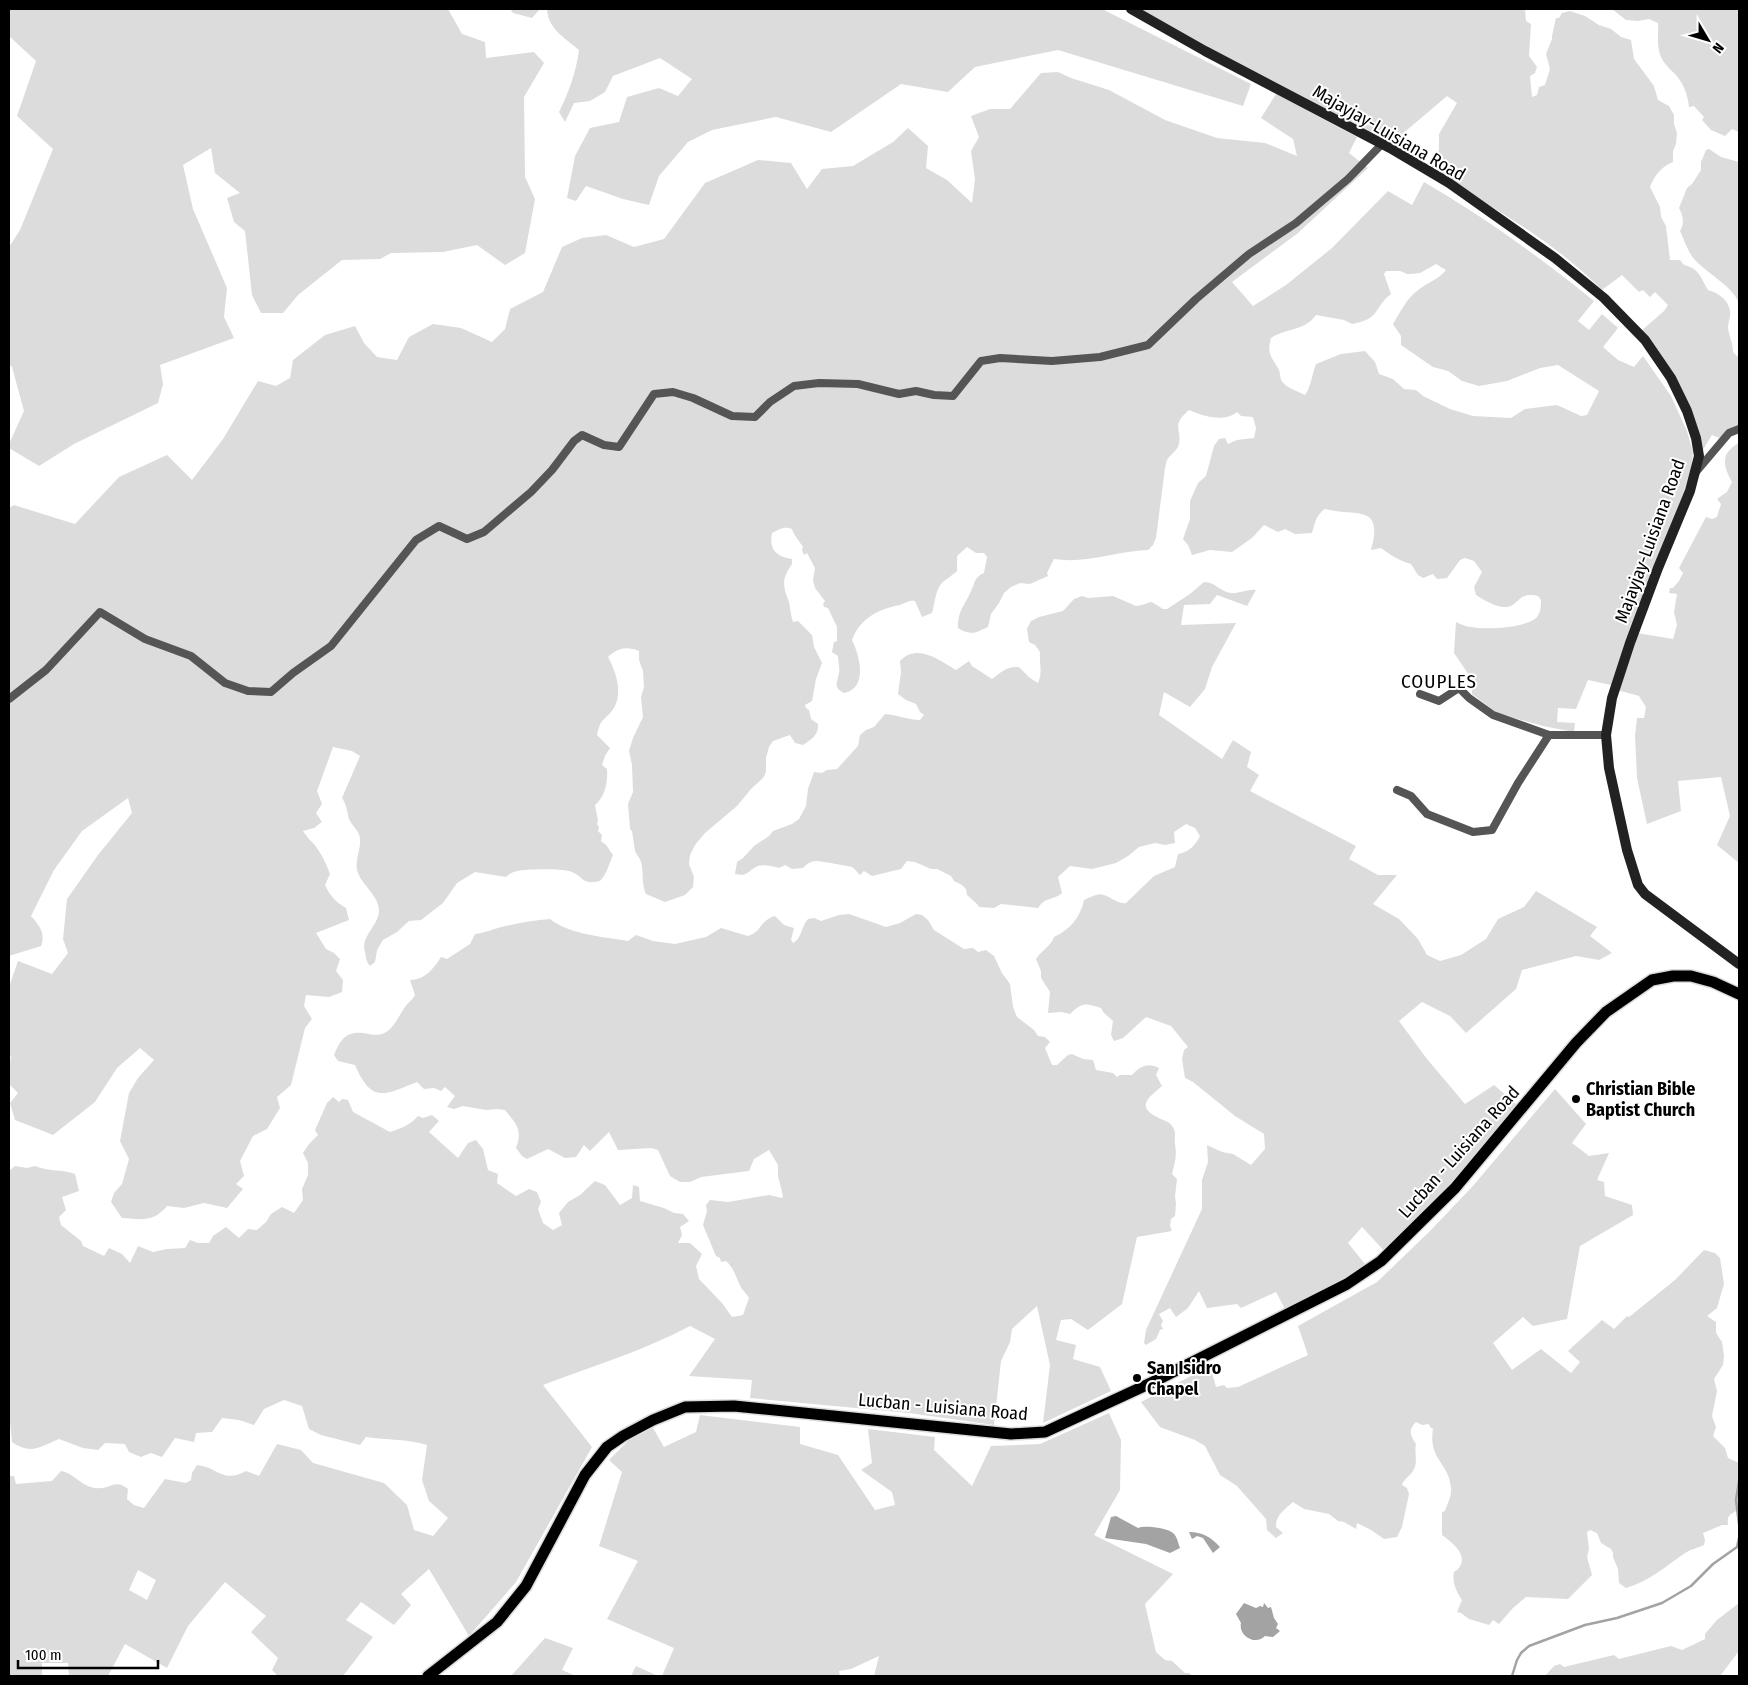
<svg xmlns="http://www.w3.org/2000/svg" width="1748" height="1685" font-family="'Fira Sans Condensed',sans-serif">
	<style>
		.green { fill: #dcdcdc; fill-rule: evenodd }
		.water { fill: #a3a3a3 }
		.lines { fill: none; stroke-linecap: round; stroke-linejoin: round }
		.stream { stroke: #a3a3a3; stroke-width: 2.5 }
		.primary-casing { stroke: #dbdbdb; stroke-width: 14 }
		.street { stroke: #555; stroke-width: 8 }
		.secondary { stroke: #222; stroke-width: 10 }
		.primary { stroke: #000; stroke-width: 11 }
		.poi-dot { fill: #000; stroke: #fff; stroke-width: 2 }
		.labels { text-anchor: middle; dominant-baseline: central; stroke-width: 4; stroke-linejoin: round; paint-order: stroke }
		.street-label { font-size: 18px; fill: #000; stroke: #fff }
		.poi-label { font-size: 18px; font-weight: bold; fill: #000; stroke: #fff; text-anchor: start }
		.neighbourhood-label { font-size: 19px; letter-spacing: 1px; fill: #000; stroke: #fff }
	</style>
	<rect width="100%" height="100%" fill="#fff"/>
	<g class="green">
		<path d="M9,9H448L462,34L485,42L486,58L534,52L544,63L524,97L525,177L535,199L525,253L505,265L477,245L443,252L391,253L380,259L342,260L298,295L283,313H261L252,295L245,231L234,222L227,198L240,193L215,173L211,148L183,165L193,209L227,288L224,317L234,338L160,365L163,384L158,403L74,444L39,466L9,448V444L24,411L12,367L9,364V247L20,230L53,149L17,116L36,61L9,36Z"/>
		<path d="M510,9H540L532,18L513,13Z"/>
		<path d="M547,9H1102L1251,84L1243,106L1058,50L975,67L948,92L901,84L831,132L776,117L712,130L688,142L659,176L649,205L623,199L586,186L576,201L567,198L575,156L590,128L619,122L627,97L659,88L678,96L692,79L660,58L613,76L605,92L590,101L574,103L565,122L559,112C569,92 576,72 579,50C565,38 548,29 547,9Z"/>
		<path d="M1137,9H1525L1526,21L1531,24L1529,56L1537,67L1535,73L1530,76L1532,97L1537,95L1539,87L1545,85L1550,69L1546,54L1552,39V36L1556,18H1559L1562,13L1570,11L1585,16L1599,25L1611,29L1621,37L1631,40L1634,59L1654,86L1658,100L1669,106L1674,115V124L1677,133L1676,144L1673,151V162C1662,166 1654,176 1650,187L1660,207L1661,217L1666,226L1670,260H1680L1684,265C1700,269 1700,277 1708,290C1718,293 1728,299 1730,311C1731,317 1728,322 1728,328C1729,336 1733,343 1733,352L1739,358V429L1737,426L1719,438L1712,435L1701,453L1697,434L1640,332L1664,311L1668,305L1655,292L1650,297L1643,290L1639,292L1622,275L1602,290C1552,239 1487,205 1428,167L1439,150V134L1457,103L1447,96L1388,146Z"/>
		<path d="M1612,9H1739V132L1732,129L1725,136L1711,130L1702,120L1704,117L1694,106L1689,107C1688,96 1684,84 1676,75C1671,70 1664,64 1661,57C1656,45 1659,36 1658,23L1649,19L1638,21L1626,20Z"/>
		<path d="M1058,72L1071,78L1109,90L1165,120L1217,138L1265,143L1297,156L1293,139L1261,118L1276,94L1357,137L1349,153L1368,168L1298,233L1232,282L1253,306L1286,285L1332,248L1388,191L1412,205L1424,182C1484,217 1540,257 1594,301L1578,321L1589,330L1602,314L1618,328L1603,347L1618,360L1634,367L1643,356L1671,396L1687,431L1693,452L1690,478L1641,603L1611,685L1588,680L1576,709L1558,708L1557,722L1575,723L1574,732L1543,726L1497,713L1472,694L1471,678L1454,653L1456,622C1461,624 1466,627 1471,627C1485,630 1525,628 1536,618C1541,613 1541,606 1541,600L1538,596C1517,591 1520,606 1506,607C1497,608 1484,600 1476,595L1474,587L1482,572L1474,561L1465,558L1460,560L1447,578L1437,579L1433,574L1423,578L1418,575L1411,564C1400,561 1390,555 1381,548L1371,550C1384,503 1356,517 1325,509C1316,515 1315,523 1312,533L1295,534L1285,529L1278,532L1264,525L1252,538L1232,552L1210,550L1192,555L1188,545L1183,539L1190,519V501L1198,483L1206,476L1214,446L1219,439L1225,438L1228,444L1237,440L1254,438L1256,428L1253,417L1241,416L1237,412C1223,423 1203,416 1189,410C1169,427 1184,429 1178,447C1175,452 1170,455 1167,460C1166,462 1166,465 1165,468L1156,538L1153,545L1148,550C1117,551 1085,564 1054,559L1047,573L1048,576L1030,584L1020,583L1011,587L1004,593L999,603L991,614L988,627C975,633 971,636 958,628C957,612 965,605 971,591C975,583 974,577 984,573L987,557L984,553H976L967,547L957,556V571C952,576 944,580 941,584C935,592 935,603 932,613L922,617L915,601C909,600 906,603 900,605C879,609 860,618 852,640C860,656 868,688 844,693C833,687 837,683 839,673C840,668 838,662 838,656L832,652L834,642L837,641V627L828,608L824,607L823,604L825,601L815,588L813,580L815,568L807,553L804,555L802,550L803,547L794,534L792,529C784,526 780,529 772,533C769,549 775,556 792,559V564C781,580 783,586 789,602C790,607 791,616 793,622L798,621L812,635L814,647L822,663L816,679L812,701L805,705L806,708L809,710L811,719L818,724C819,735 811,740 803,745L795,743L790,735L773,741L769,747L766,758V772L763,778L751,789L737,806L705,833L695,845L690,855L689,864L694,877L693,887L685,895L665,902L646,894C641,883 644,872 641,862C640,858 636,854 635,851C634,845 633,837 632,831L630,829L628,804L633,792L632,765L629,751L633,738L643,717L641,697L644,687L643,671L639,660V651C627,646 617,648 608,657C617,673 624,697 611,712C601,723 601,719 597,735L610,748L605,756L602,765L607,769C608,782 605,797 595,805L598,821L597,824L599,827L598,831L602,835L601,841L606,845L613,855C609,864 607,874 600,881C582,885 585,878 572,872C563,868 527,869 517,871C512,872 509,874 506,877L475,872L457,883L443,903L421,920L409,921L397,932L383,940L377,950L375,962L370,966C366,961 366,958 365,952C360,936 379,926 379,910C378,894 361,885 357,870C355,860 361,849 360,839C360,831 352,826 349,819C347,812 347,805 342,798L360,756L352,751L333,747L317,791L322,804L316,813L322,822L314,828L303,831C306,836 310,840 314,844C320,851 327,865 330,874L325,885C330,896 336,902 346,908L349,920L316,933L326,949L334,953L340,959L336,971L343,980L342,992L329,997L306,995L304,1006L312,1019L305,1028L291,1085L277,1097L280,1108L267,1129L253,1136L240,1161L244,1176L236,1184L243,1189L227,1208L204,1203L184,1208L167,1206C153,1223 142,1219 122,1218L111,1202L114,1193L122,1184L129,1159L120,1141L129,1093L138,1078L154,1060L140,1048L117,1068L95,1102L53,1135L15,1120L10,1103L18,1093L9,1084V1070L11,1057L9,1054V987L18,961L52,974L68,953L63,939L67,899L98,855L132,813L128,798L82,831L54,870L31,916C39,925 46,933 41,946L9,956V508L14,505L75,524L119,477L167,455L192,480L223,439L258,381L276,386L290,378L293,360L325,335L355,326L364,343L377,357L397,360L409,337L433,324L461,328L492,342L505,329L510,309L543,292L562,247L582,238L606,235L634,247L664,239L705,183L758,160L791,163L807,189L822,169L853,166L893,142L908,128L928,146L926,168L947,180L972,203L975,179L971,151L979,137L971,116L990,109H1010L1041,73ZM1436,264L1446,270C1438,280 1426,283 1417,291C1406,299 1400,313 1393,324L1401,336V345L1433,367L1448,371L1462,381L1479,386L1507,381L1540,368L1558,365L1599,391L1587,415L1581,416L1557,405L1525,409L1511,418L1473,416L1450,409L1423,396L1416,390L1404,389L1393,379L1379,374L1375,362L1365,351L1341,354L1316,364C1312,374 1311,387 1305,395C1297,391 1286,388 1281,380C1280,376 1280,371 1278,368C1270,355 1267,353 1271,338C1286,328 1305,331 1316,315L1344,320L1352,324C1381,319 1373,308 1391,294L1384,274L1386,271H1400L1407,274H1411L1420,273Z"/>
		<path d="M1709,149L1721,157L1739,162V306C1738,289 1706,273 1694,259C1688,252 1684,239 1680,231C1685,223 1683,216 1679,208L1687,188L1692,184L1701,170V162L1706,150Z"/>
		<path d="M1739,443V863L1717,845L1730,816L1721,777L1678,781L1681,811L1647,824L1637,778L1635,736L1637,718H1644L1646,707L1639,696L1617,690L1637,633L1673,639L1677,625L1674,612L1677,594L1669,593L1670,588H1673L1679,581L1683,573L1679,568L1706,517L1712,519L1717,517L1721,504L1717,499L1727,492L1732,482C1723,466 1720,453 1739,443Z"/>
		<path d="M1204,582C1216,582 1220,592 1231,593C1239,594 1247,589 1256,590L1247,606L1217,595L1210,604L1184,605L1181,625L1236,623L1212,667L1205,689L1190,707L1164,692L1159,715L1222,759L1233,740L1251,752L1247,767L1259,775L1250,791L1356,846L1349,859L1378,875H1397L1373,904L1399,919L1418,939L1427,955L1440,961L1461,955L1486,939L1498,919L1524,907L1536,891L1597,927L1590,936L1612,953L1599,960L1576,956L1522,970L1516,989L1466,1033L1450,1016L1422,1002L1399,1021L1427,1059L1465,1104L1494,1085L1522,1109L1387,1254L1362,1227L1348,1243L1369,1269L1287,1313L1276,1292L1241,1308L1237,1304L1207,1308L1199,1291L1188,1308L1176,1317L1170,1308L1159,1314L1163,1321L1161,1325L1163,1329L1160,1330L1156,1339L1146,1345L1144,1343L1146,1330L1202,1209V1180L1208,1162L1207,1145L1222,1152L1233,1154L1251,1165L1265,1149L1264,1134L1235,1116L1193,1082L1185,1078L1182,1059L1184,1050L1188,1047L1171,1026L1146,1017L1123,1038L1114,1041L1111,1035L1113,1021L1104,1013L1101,1008C1084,1003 1083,1002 1070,1014L1062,1012L1048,1013L1050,992L1041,978V971L1036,959C1042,950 1051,946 1054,937C1070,930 1081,916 1084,900C1088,898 1092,896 1096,895C1107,891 1115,905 1126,903L1154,876L1175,867L1178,854C1189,852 1195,846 1200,836L1195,828L1186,824L1174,832L1175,843L1165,845L1155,843L1139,847L1128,856L1116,863L1092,869L1070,866L1058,877L1062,893C1053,901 1046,896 1038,908L1001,904L994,908L979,907L977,904L967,895L966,889L962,885L954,881L951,876L937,869H931L915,862L907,861L901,869L872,876L864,871L860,875C858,873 855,869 852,867C849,866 820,861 816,861C811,861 807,864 803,868L792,869L785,865L779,868C772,866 761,863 754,868C746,874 746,876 735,874L737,862L743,858L754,846L769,836L773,831L792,824L799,819L806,806L808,789L814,772L822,773L827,770L837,769L858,746L860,735L866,730L874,727L885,714C897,715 909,720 920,720L924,715L920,712L916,704L906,700L898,694L901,672L900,661C917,643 939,660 956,670L969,661L972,666L992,679C1001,672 1007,666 1019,667L1030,678L1038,683C1043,672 1039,664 1040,652L1035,645L1029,642L1027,629L1031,621L1039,617L1063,611L1074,599L1082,596L1088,598L1113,596L1136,606C1155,603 1146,598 1163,609H1167L1190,594Z"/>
		<path d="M849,914L886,927L900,923L916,914L922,915L928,920L934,930L964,949L973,948L978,952L986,950L994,956L1002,973L1010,984L1013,1007L1017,1017L1034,1030L1038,1036L1045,1037L1050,1042L1045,1048L1052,1065H1057L1068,1055L1072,1054L1083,1059L1093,1060L1096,1070L1113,1073L1117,1077L1120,1075H1132C1140,1066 1148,1062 1159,1068L1156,1075L1162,1086C1148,1098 1135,1107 1159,1118C1164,1121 1169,1121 1172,1126C1177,1132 1174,1137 1175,1144C1177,1156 1175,1162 1172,1174L1177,1179L1175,1196L1176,1204L1175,1216L1171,1219L1170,1226L1172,1231L1137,1237L1122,1304L1088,1330L1071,1319L1061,1320L1056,1340L1076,1345L1073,1359L1100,1367L1111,1391L1043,1423L1050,1365L1037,1306L1012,1329L1010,1342L1001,1361L994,1425L909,1413L750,1398L752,1380L689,1376L715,1339L690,1326C643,1351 593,1366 543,1385L592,1447L516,1582L469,1636L429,1569L401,1594L411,1605L394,1625L361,1602L346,1620L373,1637L343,1676H278L272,1670L278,1658L251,1632L266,1616L225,1582L188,1626L167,1668L125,1644L108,1676H69L68,1663H42V1676H9V1476H14L16,1484L52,1481L61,1471C74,1473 82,1487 96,1488C111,1490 114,1478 128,1489L127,1499L134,1505L144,1508L165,1479L186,1483L191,1480L192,1473L197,1465C218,1467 222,1484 246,1471L259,1476L277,1444L301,1450L313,1463L384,1483L407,1505L414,1530L433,1536L448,1518L429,1501L422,1480L427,1445C408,1439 386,1440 366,1437L360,1445L321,1435L309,1429L302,1406L284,1400L264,1409L254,1425L239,1420L222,1418L212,1432L196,1433L194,1442L175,1438L162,1457L151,1453L141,1457L129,1452L125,1444L105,1443L98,1450L83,1448L59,1439C40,1447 31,1455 12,1442L9,1412V1171L15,1166L27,1168L35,1166C48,1172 62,1169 75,1174L79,1191L62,1197L66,1210L59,1217L61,1225L81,1241L83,1246L104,1256L109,1248L122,1254L130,1263L138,1246L153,1252L167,1249L185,1248L190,1240L198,1243H209L213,1236L226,1227L239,1238L248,1229L257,1230L266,1222L271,1214L282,1207L294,1213L303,1200L302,1189L308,1175V1163L303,1153L309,1144L318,1135L315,1130L327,1103L333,1097L339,1102L342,1099L348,1100L353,1112L390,1132C400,1129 412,1124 418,1116L423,1118L432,1115L439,1121L429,1132L458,1158L468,1143L476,1140L483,1149L488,1170L498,1174L497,1183L516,1196L529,1189L537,1192L541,1202L538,1209L543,1223L553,1230L562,1225L559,1213L568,1202L580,1195L595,1181L605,1185L620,1205L632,1198L633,1185L639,1187L640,1201L664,1208L674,1213L683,1214L689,1221L680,1227L682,1235L678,1243H690L702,1254L696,1266L699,1279L722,1303L732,1317L743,1315L749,1298C747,1294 744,1292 742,1289C736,1279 735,1269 726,1261L721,1262L720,1258L716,1256L703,1225L707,1211L706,1205L710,1200L728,1202L769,1195L782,1198L783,1196L778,1176V1165L769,1150L754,1159L749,1171L701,1177L690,1182H680L670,1176L658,1150L651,1148L618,1150L609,1132L590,1151L584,1145L576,1157L565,1158L548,1149L527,1159L522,1156L516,1148C523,1129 516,1124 505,1110L497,1109L486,1110L463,1106L454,1109L447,1107L455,1096L445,1087L441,1091L434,1088L424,1089L417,1082C384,1095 372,1104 355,1065L338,1061L334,1055C340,1041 345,1031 363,1033C370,1034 375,1036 382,1034C393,1030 397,1019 403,1010C406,1004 410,1003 415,995L410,980C425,980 434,968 441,957L447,959L470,944L475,934C485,933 493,929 502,927C518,923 534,920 550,919C568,934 604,937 628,941L636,935L653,941L675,944L706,937L721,928L748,936C762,932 759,921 775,916L784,925L794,928L791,940L793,943C802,939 801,926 808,919L814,918L821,921L839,915ZM138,1570L156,1580L147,1600L129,1590Z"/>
		<path d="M1555,1089L1586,1124L1572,1143L1589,1156L1609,1153L1597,1180L1604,1182L1605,1196L1632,1205L1633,1215L1580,1246L1567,1319L1533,1326L1523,1317L1493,1343L1512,1370L1541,1349L1571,1373L1580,1362L1568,1351L1602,1320L1614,1329L1627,1316L1629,1317L1675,1280L1704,1250L1715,1253L1720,1258L1724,1284L1717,1308L1707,1316L1716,1322V1333L1722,1342L1724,1355L1723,1365L1714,1379L1717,1391L1712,1416L1716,1427L1713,1436L1725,1448L1728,1458L1739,1463V1506L1736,1511C1729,1515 1727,1516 1728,1525H1722L1703,1533L1705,1540L1704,1545C1698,1548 1691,1549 1685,1553C1666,1566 1650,1581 1626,1588L1619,1583L1618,1569L1613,1557V1553L1611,1549L1601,1543L1597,1533L1590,1530L1587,1532L1589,1549L1587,1557L1592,1575L1568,1599L1526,1597L1513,1608L1499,1624L1493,1620L1489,1625L1469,1619L1461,1613L1457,1612L1462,1600C1456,1591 1452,1582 1454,1572C1456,1570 1459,1569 1460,1566C1468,1554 1450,1541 1442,1535V1512L1445,1511C1447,1504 1452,1496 1451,1488C1449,1462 1428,1460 1433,1429L1430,1427L1429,1424L1422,1425L1416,1422C1408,1430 1410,1435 1416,1444C1414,1452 1418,1462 1414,1469C1412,1475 1404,1478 1402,1485L1407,1488L1409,1494L1402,1527L1397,1537L1384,1539L1371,1530L1357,1523L1356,1529L1344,1522L1338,1521L1329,1514L1304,1509L1293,1502C1285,1509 1275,1516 1276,1527L1283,1533L1276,1538L1267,1530L1266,1519L1237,1486L1220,1475L1205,1446L1195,1440L1160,1427L1141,1402L1210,1366L1216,1387L1224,1385L1227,1388L1238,1387L1308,1355L1298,1326L1377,1282L1428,1233L1472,1187Z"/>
		<path d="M1109,1413L1121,1440L1120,1490L1094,1535L1173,1574L1145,1604L1156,1652L1165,1660L1172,1661L1185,1673H1190L1191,1676H874L879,1656L851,1669L839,1671L840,1676H662L674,1648L607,1619L638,1561L599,1546L622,1472L609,1460L628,1441L653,1428L664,1447L696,1432L700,1415L800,1427V1444L838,1455L875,1510L895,1505L892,1492L861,1470L872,1463L868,1429L935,1437L934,1450L972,1486L991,1446L1040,1444Z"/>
		<path d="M1739,1603V1651L1720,1676H1545L1554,1666L1560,1664L1564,1667L1614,1655L1619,1659L1671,1646L1682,1650L1705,1639V1634L1717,1620Z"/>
		<path d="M545,1638L573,1648L562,1670L576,1676H511Z"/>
		<path d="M636,1666L658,1676H631Z"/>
	</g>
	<g class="water">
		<path d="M1116,1516L1138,1528C1144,1525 1168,1528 1173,1533C1177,1536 1178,1543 1180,1548L1170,1553L1146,1544L1105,1538L1111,1517Z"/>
		<path d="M1189,1532C1202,1532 1211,1537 1220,1547L1213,1553L1203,1538L1197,1536L1192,1539Z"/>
		<path d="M1244,1603L1256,1608L1260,1606L1263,1607L1264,1603L1268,1608L1271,1607L1274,1618L1278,1624L1276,1628L1280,1631L1273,1637L1265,1636C1256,1646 1238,1636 1241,1623L1236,1614Z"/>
	</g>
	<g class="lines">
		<g class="stream">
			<path d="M1739,1481L1736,1500L1739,1524"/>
			<path d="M1512,1676L1517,1660L1521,1653L1529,1646L1585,1625L1617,1618L1662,1603L1691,1586L1713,1564L1737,1547L1739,1538"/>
		</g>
		<g class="primary-casing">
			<path id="primary" d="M428,1676L497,1622L526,1586L585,1475L607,1447L623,1436L653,1420L685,1407L734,1406L1011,1434L1045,1432L1153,1382L1347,1284L1381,1261L1455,1188L1576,1043L1606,1012L1652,980L1673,976H1691L1713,982L1739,994"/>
		</g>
		<g class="street">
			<path d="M1696,472L1729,433L1739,429"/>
			<path d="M1420,694L1439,701L1459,688L1469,698L1493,715L1549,735H1606"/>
			<path d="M9,699L46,670L100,612L145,639L191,656L225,683L248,691L271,692L293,673L331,646L416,540L439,526L467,539L484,532L531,492L552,470L574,441L582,435L604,445L619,447L654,394L673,392L693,398L732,416L755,417L770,402L794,386L819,383L858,384L899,394L916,391L934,395L953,396L981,361L1000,358L1052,361L1100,357L1148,345L1196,299L1249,254L1296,223L1348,179L1382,144"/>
			<path d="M1397,790L1411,796L1427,814L1473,832L1492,830L1518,783L1549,735"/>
		</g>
		<path class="secondary" d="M1131,9L1205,51L1390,148L1449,183L1555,258L1604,298L1645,340L1671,378L1687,411L1696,438L1699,456L1690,491L1658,568L1630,643L1612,698L1606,735L1609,768L1627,850L1638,885L1645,894L1739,964"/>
		<use href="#primary" class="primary"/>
	</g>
	<g class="poi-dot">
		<circle cx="1576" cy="1099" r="5"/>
		<circle cx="1137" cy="1378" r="5"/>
	</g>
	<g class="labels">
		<g class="street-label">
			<text transform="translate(1389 133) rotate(30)">Majayjay-Luisiana Road</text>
			<text transform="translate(1650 541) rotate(-70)">Majayjay-Luisiana Road</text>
			<text transform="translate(1459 1152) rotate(-48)">Lucban - Luisiana Road</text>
			<text transform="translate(943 1407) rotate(5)">Lucban - Luisiana Road</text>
		</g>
		<g class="poi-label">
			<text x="1586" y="1089">Christian Bible<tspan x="1586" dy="21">Baptist Church</tspan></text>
			<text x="1147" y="1368">San Isidro<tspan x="1147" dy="21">Chapel</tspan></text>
		</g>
		<g class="neighbourhood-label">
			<text x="1439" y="681">COUPLES</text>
		</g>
	</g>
	<rect width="1748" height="1685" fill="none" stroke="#000000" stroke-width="20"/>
	<g transform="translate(1708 40) rotate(128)" stroke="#ffffff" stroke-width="4" paint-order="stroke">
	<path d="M0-4L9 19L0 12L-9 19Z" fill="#000000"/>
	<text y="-8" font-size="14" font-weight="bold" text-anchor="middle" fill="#000000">N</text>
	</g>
	<path d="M18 1660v8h140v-8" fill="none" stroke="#000000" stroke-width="2.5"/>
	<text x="25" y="1660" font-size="15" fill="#000000" stroke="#ffffff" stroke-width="4" paint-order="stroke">100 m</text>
</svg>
